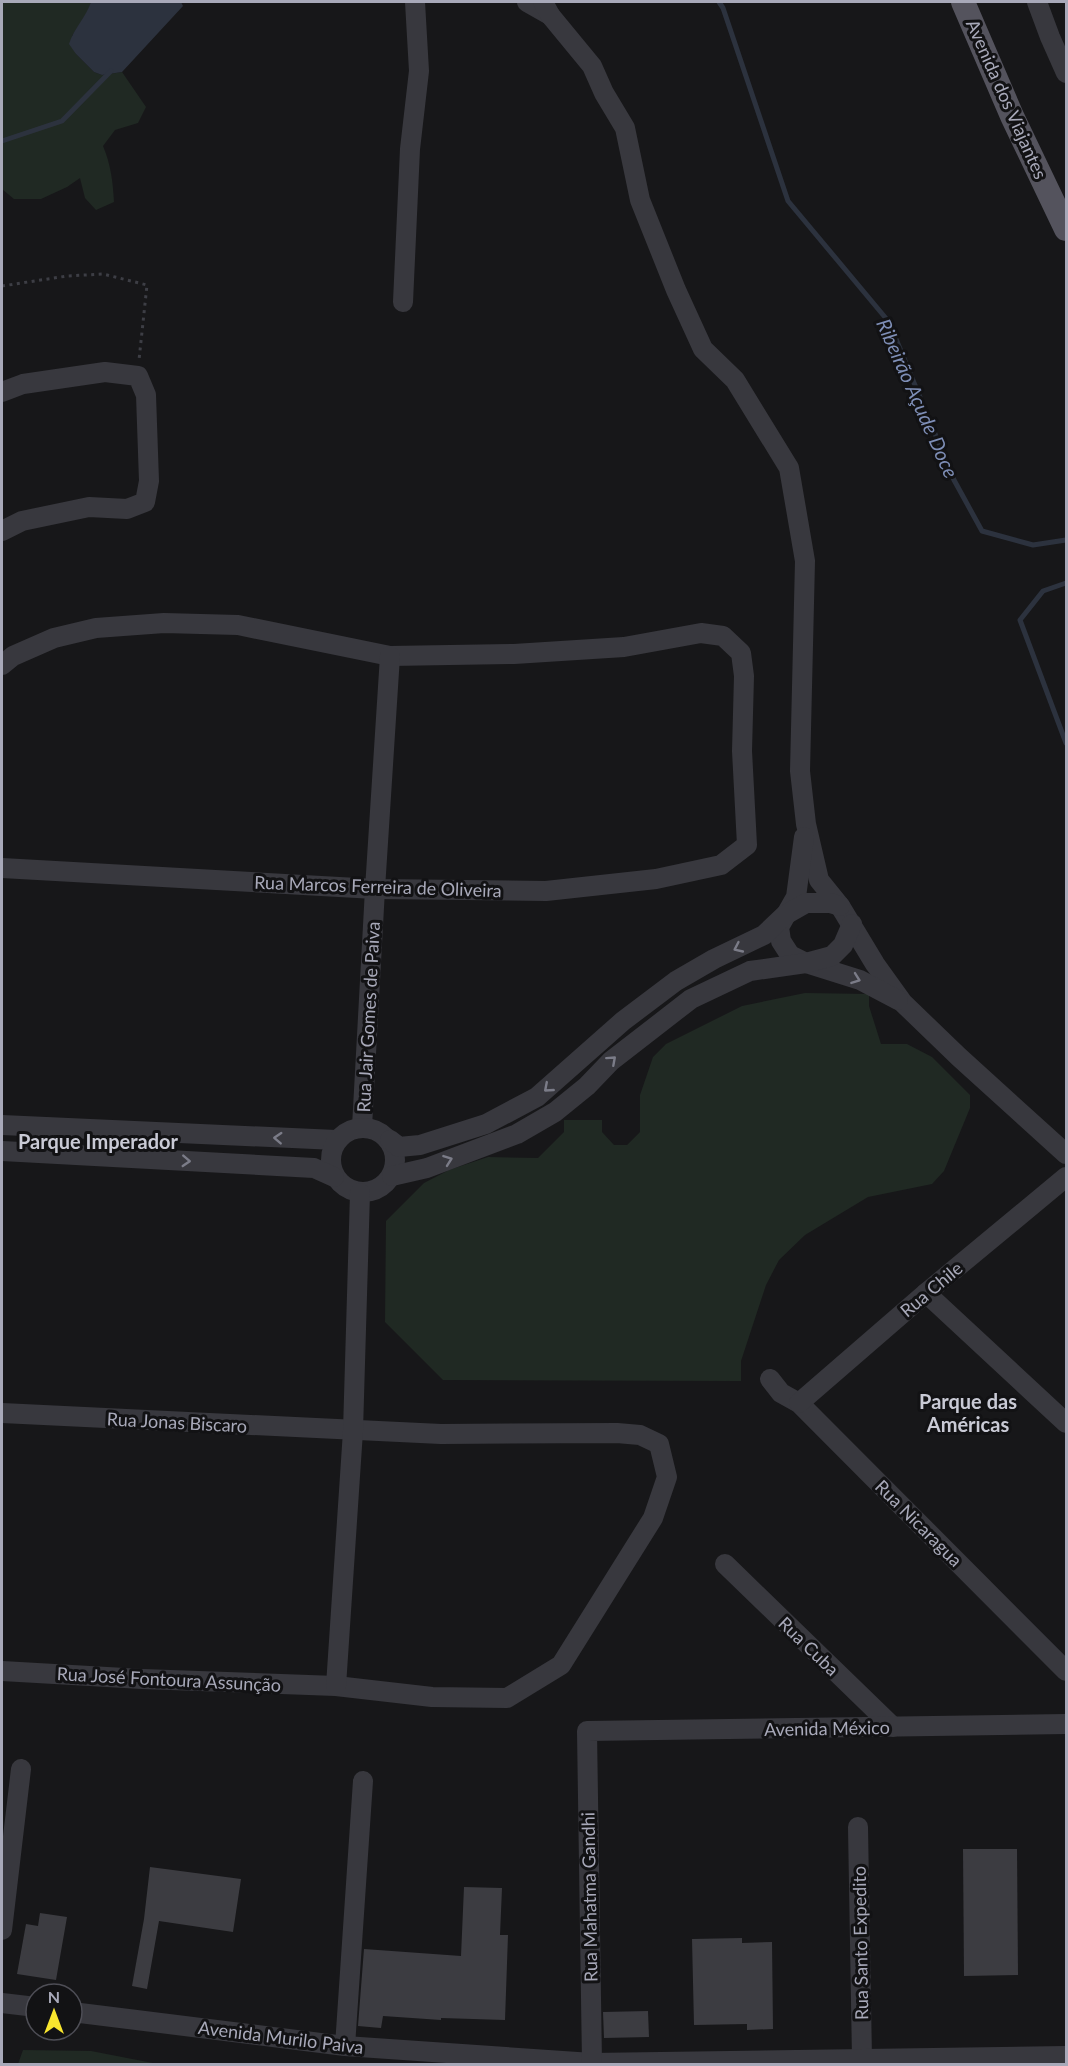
<svg xmlns="http://www.w3.org/2000/svg" width="1068" height="2066" font-family="Lato,sans-serif">
	<style>
		.green { fill: #202923 }
		.water { fill: #2c323e }
		.lines { fill: none; stroke-linecap: round; stroke-linejoin: round }
		.stream { stroke: #2c323e; stroke-width: 5 }
		.building { fill: #3c3c41 }
		.path { stroke: #3d3e45; stroke-width: 3; stroke-dasharray: 3 4.5; stroke-linecap: butt }
		.minor { stroke: #38383e; stroke-width: 20 }
		.major { stroke: #54535d; stroke-width: 24 }
		.oneway { stroke: #7b7c88 }
		.labels { text-anchor: middle; dominant-baseline: central; stroke-width: 6; stroke-linejoin: round; paint-order: stroke }
		.street-label { font-size: 18px; fill: #a8a9b9; stroke: #121214 }
		.water-label { font-size: 20px; font-style: italic; fill: #7e8eb6; stroke: #121214 }
		.neighbourhood-label { font-size: 20px; font-weight: bold; fill: #c9cad5; stroke: #121214 }
	</style>
	<rect width="100%" height="100%" fill="#171719"/>
	<g class="green">
		<path d="M2,2H91L88,11L72,36L76,54L94,72L102,75L122,72L146,107L138,123L115,130L103,146C111,165 113,183 114,202L96,210L85,198L80,178L67,187L41,199H14L2,189Z"/>
		<path d="M805,993L869,994V1006L881,1044H907L932,1057L970,1095V1108L944,1171L932,1184L868,1197L805,1235L779,1260L766,1285L741,1361V1381L443,1380L385,1322L386,1221L424,1183L449,1170L488,1157L538,1158L564,1132V1120H602V1132L614,1145H627L640,1132V1095L653,1057L666,1044L742,1006Z"/>
		<path d="M23,2050L91,2051L158,2064H263H18Z"/>
	</g>
	<path class="water" d="M91,2H181L183,6L122,72L102,75L94,72L76,54L69,44C74,28 86,17 91,2Z"/>
	<g class="lines">
		<g class="stream">
			<path d="M719,2L723,8L788,201L889,322L954,480L982,531L1033,545L1066,540"/>
			<path d="M2,141L62,121L111,71"/>
			<path d="M1066,583L1043,591L1020,620L1066,743"/>
		</g>
	</g>
	<g class="building">
		<path d="M963,1849H1017L1018,1975L964,1976Z"/>
		<path d="M150,1867L241,1879L233,1932L159,1921L147,1989L132,1986L144,1919Z"/>
		<path d="M464,1887L502,1888L500,1935H508L505,2020L441,2018V2020L383,2016L381,2028L358,2026L364,1949L461,1956Z"/>
		<path d="M40,1913L67,1917L56,1980L17,1974L26,1924L38,1926Z"/>
		<path d="M742,1938V1943L772,1942L773,2029L747,2030V2024L694,2025L692,1939Z"/>
		<path d="M648,2011L649,2037L604,2038L603,2012Z"/>
	</g>
	<g class="lines">
		<path class="path" d="M2,286L67,276L103,274L147,285L139,360"/>
		<g class="minor">
			<path d="M527,2L550,15"/>
			<path d="M543,2L550,15L592,66L604,93L625,128L640,200L676,290L703,349L735,380L789,468L805,561L800,771L806,824L819,880L840,906L875,964L903,1003L959,1057L1066,1154"/>
			<path d="M1037,2L1050,37L1066,73"/>
			<path d="M403,302L410,149L419,71L415,2"/>
			<path d="M2,392L23,384L105,372L138,376L146,395L149,481L145,502L127,509L89,507L22,521L2,531"/>
			<path d="M2,665L13,656L54,638L96,628L164,623L238,625L390,656L514,654L624,647L701,633L723,636L741,653L744,676L742,751L747,845L721,865L656,879L546,891L375,889L2,868"/>
			<path d="M804,837L796,897L779,927L781,941L790,955L806,963L860,980L898,1000"/>
			<path d="M2,1125L336,1140"/>
			<path d="M362,1127L375,889L390,656"/>
			<circle cx="363" cy="1160" r="32"/>
			<path d="M390,1140L399,1147L420,1145L486,1124L537,1097L623,1021L676,981L714,959L764,935L785,915L806,903H830L840,906"/>
			<path d="M2,1151L314,1168L334,1177"/>
			<path d="M392,1176L427,1168L517,1134L555,1112L587,1086L611,1061L691,999L750,971L806,963L832,956L843,945L852,924"/>
			<path d="M926,1293L1066,1423"/>
			<path d="M770,1379L781,1393L799,1403L1066,1671"/>
			<path d="M799,1403L926,1293L1066,1177"/>
			<path d="M2,1413L441,1434L617,1433L640,1435L659,1444L667,1477L653,1518L561,1665L507,1698L432,1697L336,1686L142,1679L2,1671"/>
			<path d="M725,1564L893,1727"/>
			<path d="M336,1686L353,1431L360,1193"/>
			<path d="M858,1827L862,2059"/>
			<path d="M2,1930L21,1769"/>
			<path d="M2,2003L36,2007"/>
			<path d="M72,2012L345,2046L592,2063L1066,2056"/>
			<path d="M345,2046L363,1781"/>
			<path d="M592,2063L587,1731L1066,1724"/>
		</g>
		<path class="major" d="M963,2L1012,116L1066,229"/>
	</g>
	<defs><path id="oneway-chevron" d="M-2-3.5L2.5 0L-2 3.5" fill="none" stroke-width="1.6" stroke-linecap="round" stroke-linejoin="round" transform="scale(1.5)"/></defs>
	<g class="oneway">
		<use href="#oneway-chevron" transform="translate(738 948) rotate(155)"/>
		<use href="#oneway-chevron" transform="translate(856 979) rotate(20)"/>
		<use href="#oneway-chevron" transform="translate(612 1060) rotate(-42)"/>
		<use href="#oneway-chevron" transform="translate(548 1088) rotate(139)"/>
		<use href="#oneway-chevron" transform="translate(278 1138) rotate(-177)"/>
		<use href="#oneway-chevron" transform="translate(448 1160) rotate(-20)"/>
		<use href="#oneway-chevron" transform="translate(186 1161) rotate(3)"/>
	</g>
	<g class="labels">
		<g class="street-label">
			<text transform="translate(1007 99) rotate(66)">Avenida dos Viajantes</text>
			<text transform="translate(378 886) rotate(2)">Rua Marcos Ferreira de Oliveira</text>
			<text transform="translate(368 1017) rotate(-87)">Rua Jair Gomes de Paiva</text>
			<text transform="translate(931 1289) rotate(-40)">Rua Chile</text>
			<text transform="translate(177 1422) rotate(3)">Rua Jonas Biscaro</text>
			<text transform="translate(919 1523) rotate(45)">Rua Nicaragua</text>
			<text transform="translate(809 1646) rotate(44)">Rua Cuba</text>
			<text transform="translate(169 1679) rotate(3)">Rua José Fontoura Assunção</text>
			<text transform="translate(827 1728) rotate(-1)">Avenida México</text>
			<text transform="translate(589 1897) rotate(-91)">Rua Mahatma Gandhi</text>
			<text transform="translate(860 1943) rotate(-91)">Rua Santo Expedito</text>
			<text transform="translate(281 2037) rotate(7)">Avenida Murilo Paiva</text>
		</g>
		<g class="water-label">
			<text transform="translate(918 398) rotate(66)">Ribeirão Açude Doce</text>
		</g>
		<g class="neighbourhood-label">
			<text x="98" y="1141">Parque Imperador</text>
			<text x="968" y="1401">Parque das<tspan x="968" dy="23">Américas</tspan></text>
		</g>
	</g>
	<rect width="1068" height="2066" fill="none" stroke="#a8a9b9" stroke-width="6"/>
	<g transform="translate(54 2012)"><circle r="28" fill="#121214" stroke="#4e4e56" stroke-width="1.5"/>
	<path d="M0-4.5L10 22L0 15L-10 22Z" fill="#f9e62e"/>
	<text y="-9" font-size="16" font-weight="bold" text-anchor="middle" fill="#a8a9b9">N</text>
	</g>
</svg>
